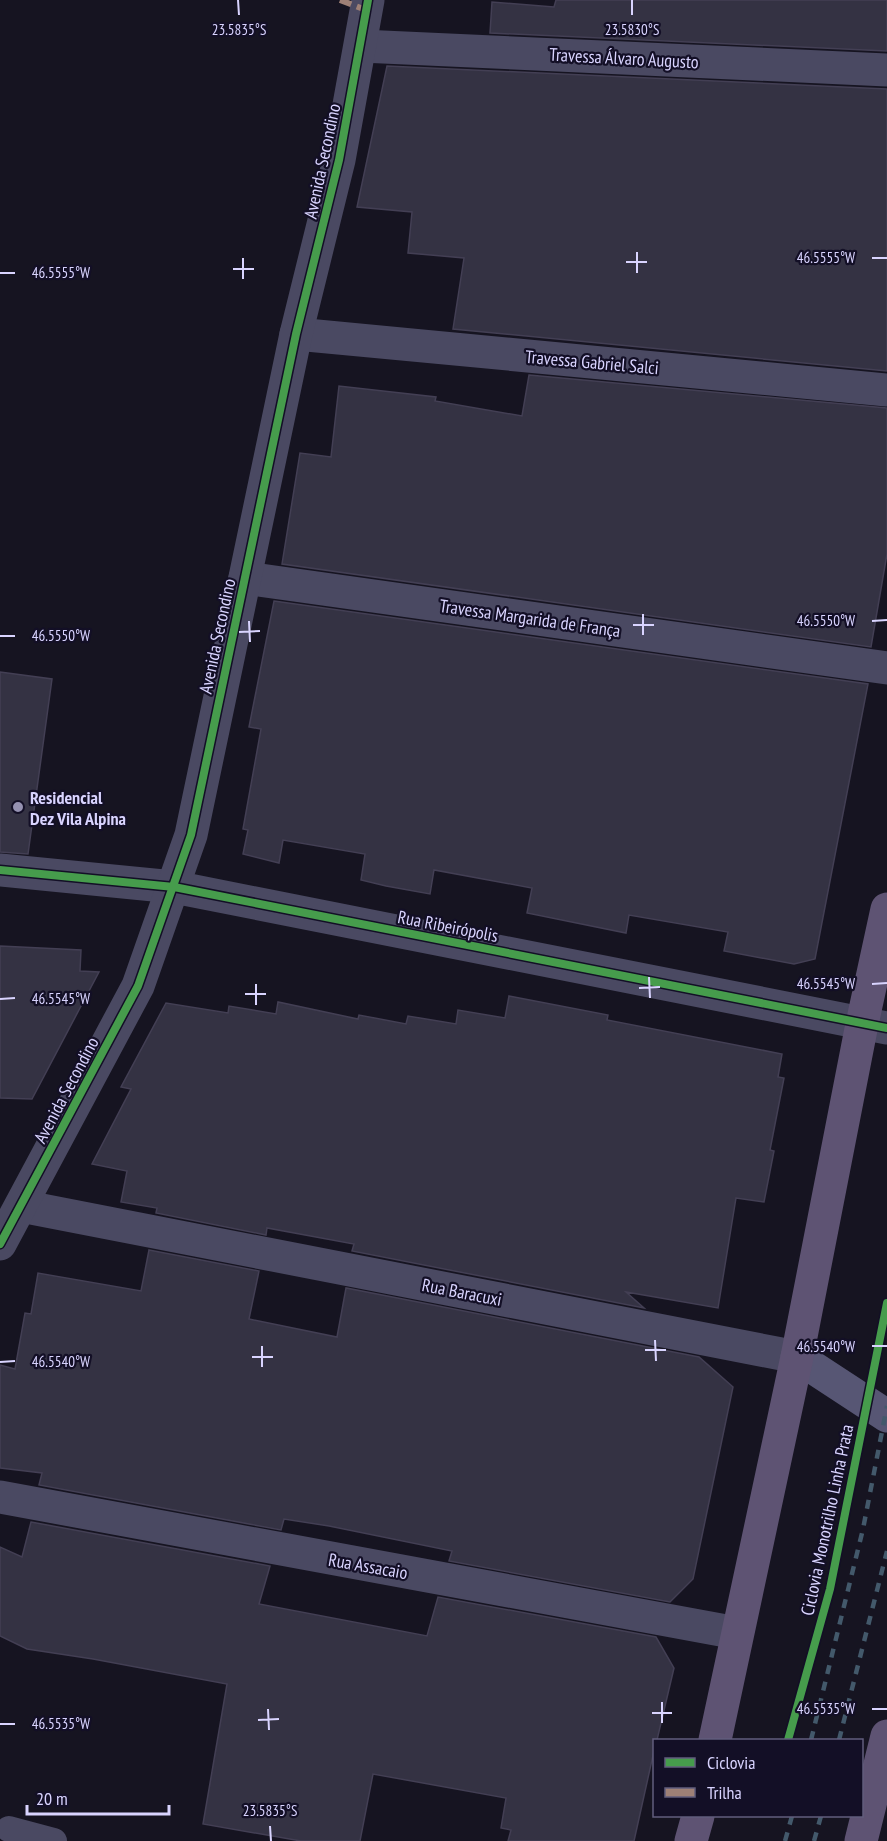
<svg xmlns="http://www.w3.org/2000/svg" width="887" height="1841" font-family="'PT Sans Narrow',sans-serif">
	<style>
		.building { fill: #343243; stroke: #433f54; stroke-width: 1.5 }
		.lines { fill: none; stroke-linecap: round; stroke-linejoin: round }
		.lane { stroke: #4a4962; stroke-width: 26 }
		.street { stroke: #4a4962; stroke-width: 33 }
		.secondary { stroke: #575674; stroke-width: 33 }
		.primary { stroke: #5e5373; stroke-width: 33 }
		.rail { stroke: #43596b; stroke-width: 4.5; stroke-dasharray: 9 8; stroke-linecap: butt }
		.quiet { stroke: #9e8076; stroke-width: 6; stroke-dasharray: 12 6; stroke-linecap: butt }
		.cycleway-casing { stroke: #130f26; stroke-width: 11 }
		.cycleway { stroke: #469c4c; stroke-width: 8 }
		.ticks { fill: none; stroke: #d9d4ff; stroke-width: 2 }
		.poi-dot { fill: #9591b1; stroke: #130f26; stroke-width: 2 }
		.labels { text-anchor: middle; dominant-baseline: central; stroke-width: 4.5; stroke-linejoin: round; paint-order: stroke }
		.street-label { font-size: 18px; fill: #d9d4ff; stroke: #130f26 }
		.poi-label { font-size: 18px; font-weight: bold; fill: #d9d4ff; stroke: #130f26; text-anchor: start }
		.ticks-label { font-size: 15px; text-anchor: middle; fill: #d9d4ff; stroke: #130f26; stroke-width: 4.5; stroke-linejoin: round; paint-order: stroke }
	</style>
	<rect width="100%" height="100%" fill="#161421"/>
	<g class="building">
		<path d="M556,0H887V51L490,33L492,2L554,7Z"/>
		<path d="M387,66L887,89V371L453,329L464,258L408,253L412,212L357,207Z"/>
		<path d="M529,375L887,408V554L871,647L282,564L300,453L331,457L339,386L436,397L435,401L522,416Z"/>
		<path d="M274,601L868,684L815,959L794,964L724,951L728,932L629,915L626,933L527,913L532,888L434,870L430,894L386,886L361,880L365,854L283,840L279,863L243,854L248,830L243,829L261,729L249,727Z"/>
		<path d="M0,672L52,679L28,854L0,852Z"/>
		<path d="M0,946L81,950L80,971L99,972L32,1099L0,1098Z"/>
		<path d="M509,996L608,1015L607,1020L782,1054L778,1077L784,1078L770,1150L774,1151L764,1202L736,1198L718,1308L626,1292L644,1308L352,1251L354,1244L267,1228L266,1235L156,1213L157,1208L121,1202L127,1171L92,1164L131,1089L121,1087L166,1003L228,1013L229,1006L276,1014L278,1002L358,1019L359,1015L406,1024L408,1016L456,1024L458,1010L505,1018Z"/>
		<path d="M149,1250L259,1271L249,1319L337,1337L346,1288L699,1357L733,1387L693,1579L670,1602L449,1561L452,1551L329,1526L284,1519L281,1530L39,1485L42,1473L0,1468V1365L15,1369L25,1313L31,1314L38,1273L141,1291Z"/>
		<path d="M31,1522L270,1566L259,1604L427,1636L438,1597L656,1637L674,1668L657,1740H654V1751L634,1841H508L511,1830L501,1828L506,1798L373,1774L360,1841H301L203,1824L227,1684L93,1659L27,1649L0,1636V1547L22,1557Z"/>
	</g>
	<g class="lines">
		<path class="lane" d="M9,1829L54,1841"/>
		<g class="street">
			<path d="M361,46L887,70"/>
			<path d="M296,334L887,390"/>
			<path d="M245,578L887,668"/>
			<path d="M0,870L174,887L887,1028"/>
			<path d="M21,1206L797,1357"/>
			<path d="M0,1244L138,986L191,835L296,334L339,160L368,0"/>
			<path d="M0,1497L737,1633"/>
		</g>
		<path class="secondary" d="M797,1357L887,1416"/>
		<g class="primary">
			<path d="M715,1740L797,1357L862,1024L887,909"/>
			<path d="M691,1841L698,1816"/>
			<path d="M861,1841L887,1736"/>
		</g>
		<g class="rail">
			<path d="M811,1740L863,1529L887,1406"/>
			<path d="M839,1740L887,1551"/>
			<path d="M785,1841L792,1816"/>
			<path d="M814,1841L821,1816"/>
		</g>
		<path class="quiet" d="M340,0L366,10"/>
		<g class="cycleway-casing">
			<g id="cycleway">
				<path d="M0,870L174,887L887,1028"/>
				<path d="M0,1244L138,986L191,835L296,334L339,160L368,0"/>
				<path d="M788,1740L830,1589L887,1303"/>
			</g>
		</g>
		<use href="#cycleway" class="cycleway"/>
	</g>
	<path class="ticks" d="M238,0L239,15M632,0V15M637,252V273M243,258V279M872,258H887M626,262H647M233,269H254M0,273H15M643,614V635M249,621L250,642M872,621L887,620M633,625H654M239,632L260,631M0,636H15M649,977L650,998M256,984V1005M872,984L887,983M639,988L660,987M245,994H266M0,999L15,998M655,1340L656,1361M262,1346V1367M872,1346H887M645,1350H666M252,1357H273M0,1362L15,1361M662,1702V1723M268,1709L269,1730M872,1709H887M652,1713H672M258,1720L279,1719M0,1724H15M270,1826L271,1841"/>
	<circle class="poi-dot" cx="18" cy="807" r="6"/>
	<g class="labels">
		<g class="street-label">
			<text transform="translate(624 58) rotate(3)">Travessa Álvaro Augusto</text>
			<text transform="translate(322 161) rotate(-78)">Avenida Secondino</text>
			<text transform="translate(592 362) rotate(5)">Travessa Gabriel Salci</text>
			<text transform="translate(530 618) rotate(8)">Travessa Margarida de França</text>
			<text transform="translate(217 636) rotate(-78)">Avenida Secondino</text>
			<text transform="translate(448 926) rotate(11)">Rua Ribeirópolis</text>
			<text transform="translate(66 1090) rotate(-62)">Avenida Secondino</text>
			<text transform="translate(462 1292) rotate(11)">Rua Baracuxi</text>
			<text transform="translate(827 1520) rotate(-78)">Ciclovia Monotrilho Linha Prata</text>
			<text transform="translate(368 1566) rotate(10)">Rua Assacaio</text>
		</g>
		<g class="poi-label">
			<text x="30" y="797">Residencial<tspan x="30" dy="21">Dez Vila Alpina</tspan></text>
		</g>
	</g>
	<g class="ticks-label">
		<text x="239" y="35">23.5835°S</text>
		<text x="632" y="35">23.5830°S</text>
		<text x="826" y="263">46.5555°W</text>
		<text x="61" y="278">46.5555°W</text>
		<text x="826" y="626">46.5550°W</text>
		<text x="61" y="641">46.5550°W</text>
		<text x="826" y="989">46.5545°W</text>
		<text x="61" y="1004">46.5545°W</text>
		<text x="826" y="1352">46.5540°W</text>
		<text x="61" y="1367">46.5540°W</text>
		<text x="826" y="1714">46.5535°W</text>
		<text x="61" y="1729">46.5535°W</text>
		<text x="270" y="1816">23.5835°S</text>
	</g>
	<rect x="653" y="1739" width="210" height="78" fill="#130f26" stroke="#625e7d" stroke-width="1.5"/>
	<rect x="665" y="1758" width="30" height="9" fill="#469c4c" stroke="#625e7d" stroke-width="1.5"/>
	<text x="707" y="1769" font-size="18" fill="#d9d4ff">Ciclovia</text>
	<rect x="665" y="1788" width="30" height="9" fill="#9e8076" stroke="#625e7d" stroke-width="1.5"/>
	<text x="707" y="1799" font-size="18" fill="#d9d4ff">Trilha</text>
	<path d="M27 1805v9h142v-9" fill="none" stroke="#d9d4ff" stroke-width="3"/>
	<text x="36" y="1805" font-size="18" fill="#d9d4ff" stroke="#130f26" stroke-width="4.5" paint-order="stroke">20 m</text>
</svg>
